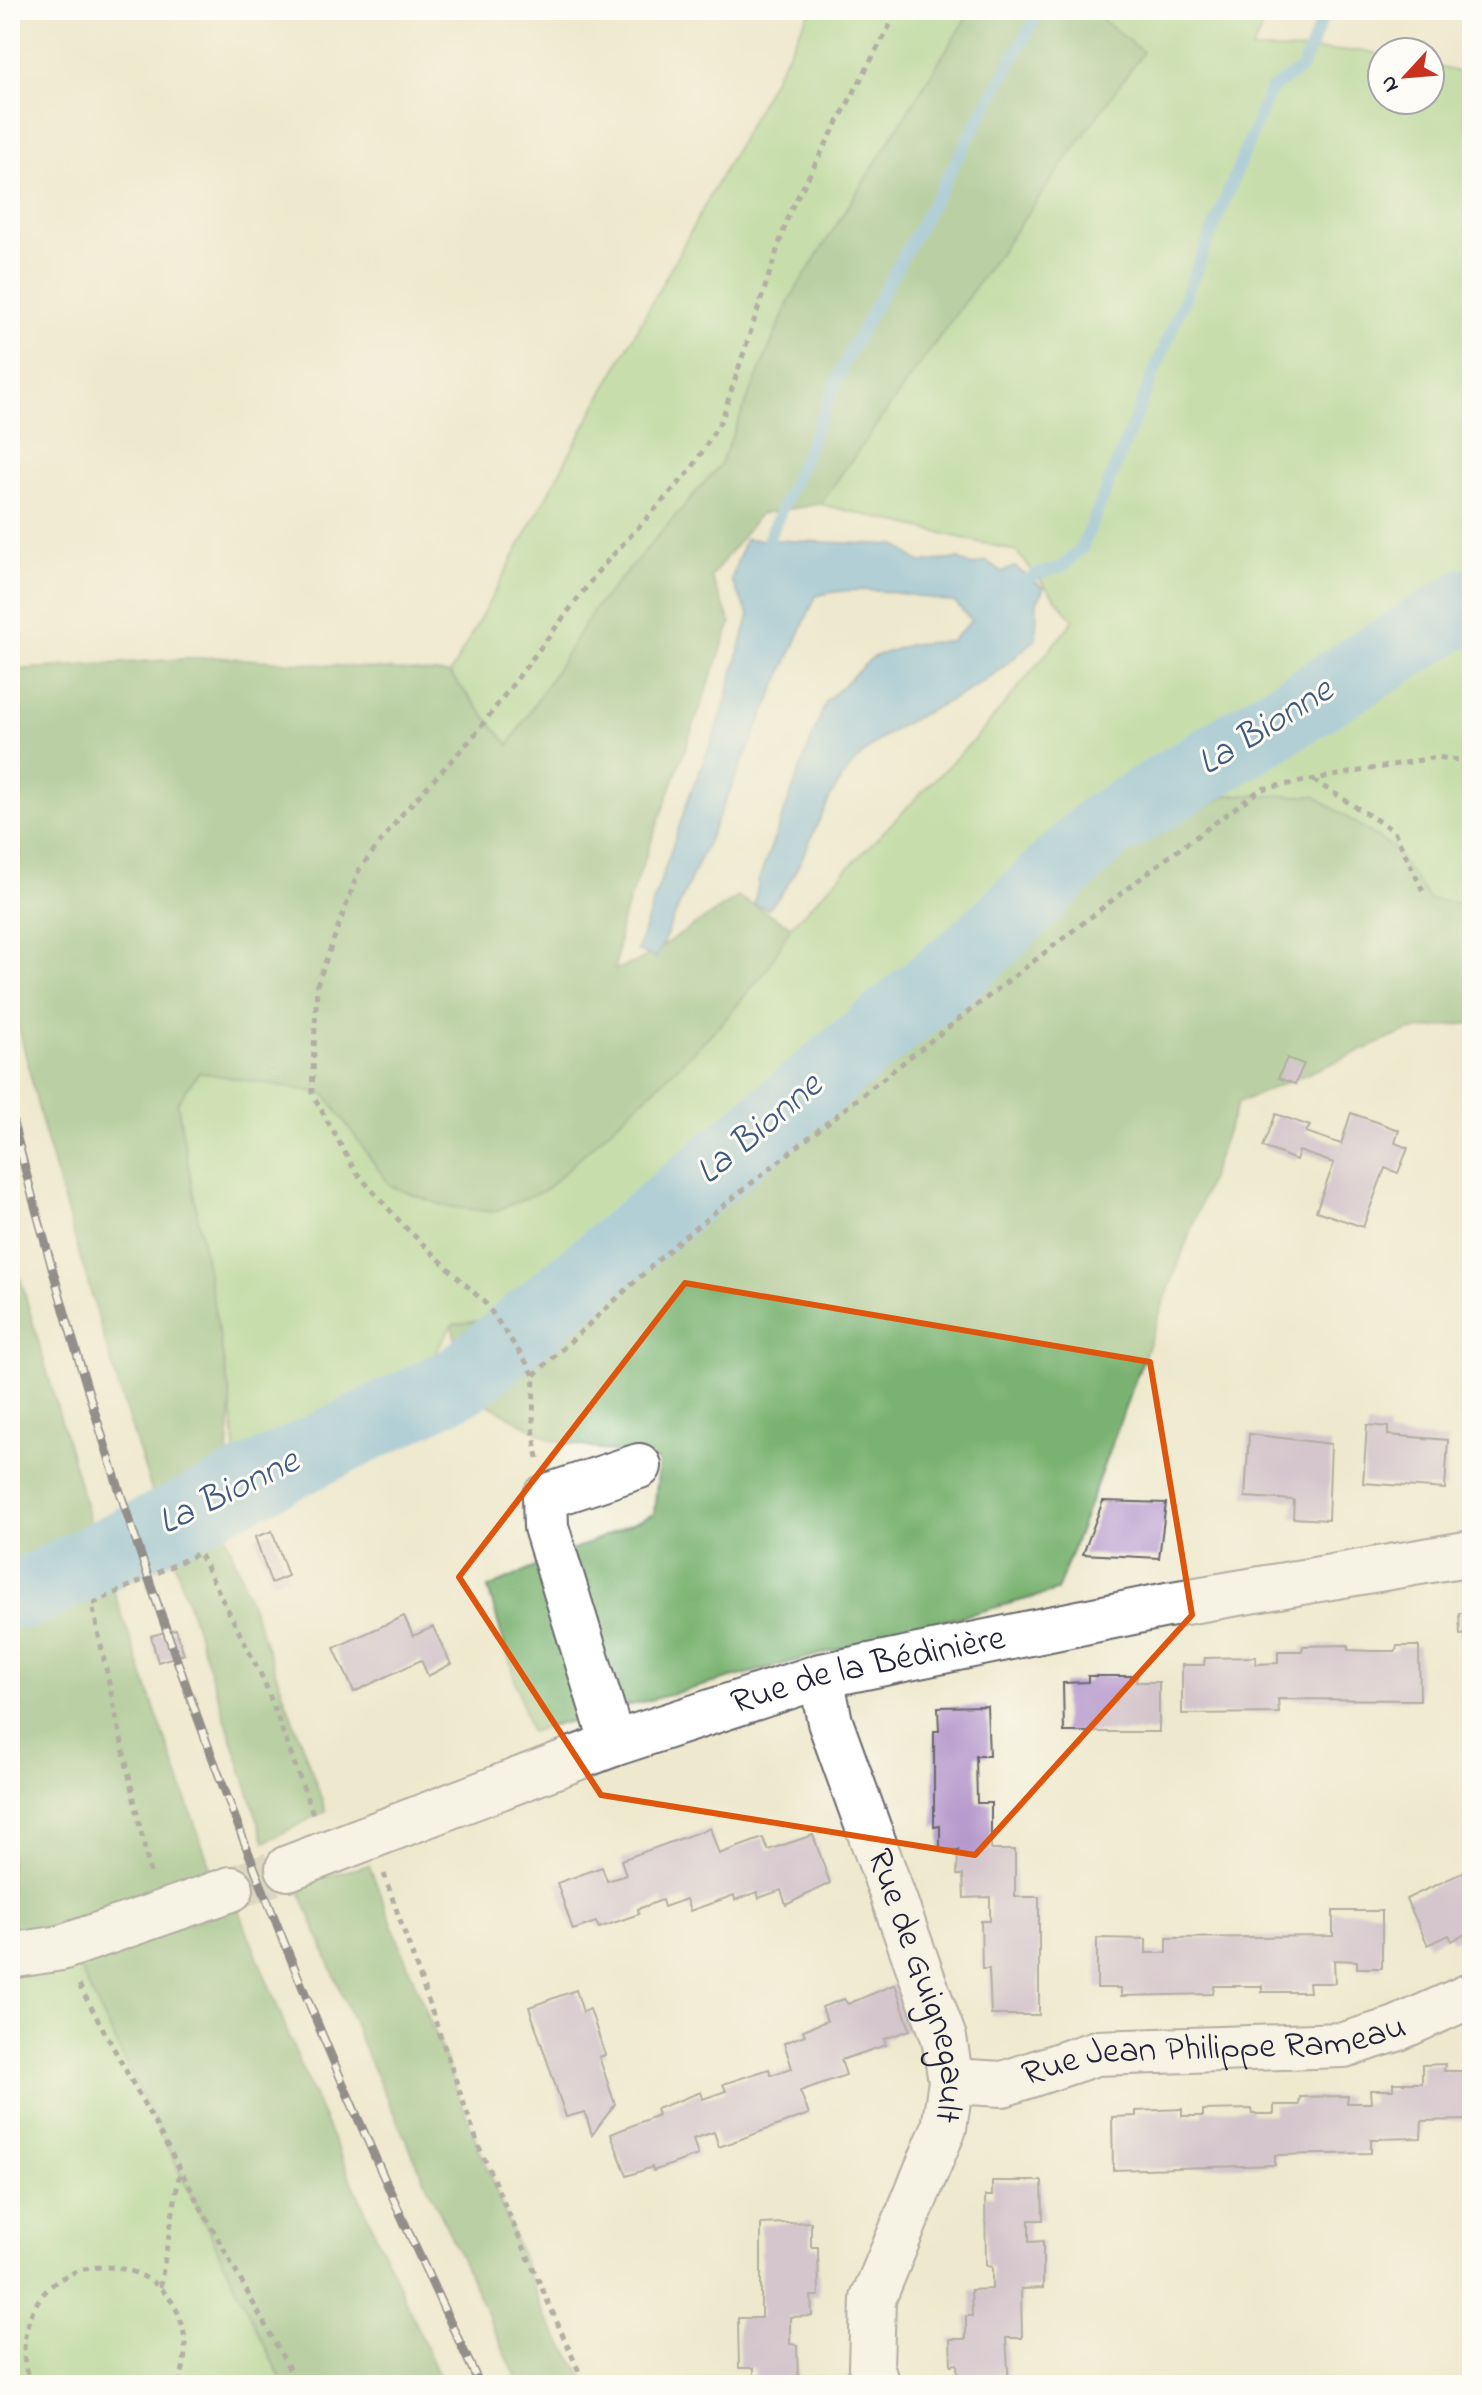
<svg xmlns="http://www.w3.org/2000/svg" width="1482" height="2395" font-family="'Indie Flower',sans-serif">
	<style>
		.green { fill: #98d083; stroke: #5d795f; stroke-width: 2 }
		.forest { fill: #7ab271; stroke: #4e6a56; stroke-width: 2 }
		.water { fill: #68afdf; stroke: #45688d; stroke-width: 2 }
		.lines { fill: none; stroke-linecap: round; stroke-linejoin: round }
		.stream { stroke: #68afdf; stroke-width: 12 }
		.river { stroke: #68afdf; stroke-width: 72 }
		.building { fill: #b699cc }
		.minor-tunnel { stroke: #c5c1b1; stroke-width: 44; stroke-dasharray: 44 22; stroke-linecap: butt }
		.minor-casing { stroke: #69686e; stroke-width: 48 }
		.path { stroke: #69686e; stroke-width: 5; stroke-dasharray: 6 6; stroke-linecap: butt }
		.minor { stroke: #fff; stroke-width: 44 }
		.rail-casing { stroke: #22223b; stroke-width: 9 }
		.rail { stroke: #fdfcf7; stroke-width: 6; stroke-dasharray: 18; stroke-linecap: butt }
		.marked { fill: none; stroke: #de560e; stroke-width: 6; stroke-linejoin: round }
		.labels { text-anchor: middle; dominant-baseline: central; stroke-width: 6; stroke-linejoin: round; paint-order: stroke }
		.street-label { font-size: 36px; fill: #22223b; stroke: #fdfcf7 }
		.water-label { font-size: 38px; font-style: italic; fill: #3e5a7d; stroke: #fdfcf7 }
	</style>
	<rect width="100%" height="100%" fill="#fdfcf7"/>
	<filter id="ink" filterUnits="userSpaceOnUse"><feTurbulence type="fractalNoise" baseFrequency=".0125" numOctaves="2"/><feDisplacementMap in="SourceGraphic" scale="16" xChannelSelector="R" yChannelSelector="G"/><feConvolveMatrix kernelMatrix="1 2 1 2 8 2 1 2 1" color-interpolation-filters="sRGB"/></filter>
	<filter id="wash" filterUnits="userSpaceOnUse"><feTurbulence type="fractalNoise" baseFrequency=".006" numOctaves="4" result="noise"/><feDisplacementMap in="SourceGraphic" scale="32" xChannelSelector="R" yChannelSelector="G"/><feGaussianBlur stdDeviation="1.8" result="paint"/><feColorMatrix in="noise" values="0 0 0 0 0 0 0 0 0 0 0 0 0 0 0 0 0 1.4 0 .05"/><feComposite in="paint" operator="in"/></filter>
	<g filter="url(#wash)">
		<rect width="100%" height="100%" fill="#eee9ce"/>
		<g class="green">
			<path d="M811,10H981L967,17L790,299L720,465L595,608L509,745L450,674Z"/>
			<path d="M1090,10H1269L1252,50L1366,51L1382,55V100H1430V65L1472,75V975L1148,837L584,1305L452,1325L411,1394L238,1483L231,1401L177,1103L199,1072L325,1094L391,1186L444,1206L545,1190L724,1021L767,969L791,926L985,728L1074,620L1016,551L820,504L1142,53Z"/>
			<path d="M75,1959L284,2385H10V1967Z"/>
		</g>
		<g class="forest">
			<path d="M981,10H1090L1143,52L820,504L760,514L711,577L731,623L621,924L615,970L639,961L738,897L791,926L767,969L724,1021L671,1073L545,1190L493,1212L444,1206L390,1186L325,1094L199,1072L177,1103L231,1401L224,1530L326,1811L265,1842L122,1399L47,1144L10,991V670L218,657L450,674L509,745L595,608L720,465L790,299L967,17Z"/>
			<path d="M1227,795L1315,796L1393,848L1429,899L1472,905V1023L1408,1031L1238,1103L1057,1591L530,1732L488,1588L654,1514L659,1461L552,1440L467,1393L452,1325L584,1305L1148,837Z"/>
			<path d="M10,1242L92,1529L210,1867L55,1931L10,1934Z"/>
			<path d="M369,1865L545,2317L589,2385H520L369,2060L297,1884Z"/>
			<path d="M238,1908L305,2076L443,2385H284L75,1959Z"/>
		</g>
		<path class="water" d="M745,539L896,545L920,562L959,559L971,566L987,561L1001,572L1015,567L1044,588L1037,602L1036,639C1019,653 1002,670 983,682C938,711 900,717 859,758C816,801 810,867 768,909L754,904L759,879L826,701L873,657L911,644L951,641L971,621L956,603C911,595 860,583 816,596L656,958L637,951L690,794L721,718L749,615L731,580Z"/>
		<g class="lines">
			<g class="stream">
				<path d="M763,552L848,355L1040,10"/>
				<path d="M1021,590L1034,575L1062,567L1082,548L1270,90L1302,68L1326,10"/>
			</g>
			<path class="river" d="M10,1593H26L463,1379L978,949L1102,829L1472,602"/>
		</g>
		<g id="blocks">
			<g class="building">
				<path d="M1287,1058L1304,1064L1295,1084L1278,1078Z"/>
				<path d="M1351,1113L1399,1130L1395,1143L1408,1148L1398,1173L1385,1168L1363,1227L1316,1211L1334,1163L1299,1151L1296,1160L1263,1147L1276,1114L1310,1126L1306,1132L1341,1144Z"/>
				<path d="M1367,1425L1388,1427V1435L1448,1440L1445,1489L1363,1483Z"/>
				<path d="M1249,1434L1331,1444L1328,1520L1293,1518L1294,1500L1245,1497Z"/>
				<path d="M1103,1501L1166,1503L1159,1558L1083,1554Z"/>
				<path d="M272,1531L288,1576L271,1583L255,1537Z"/>
				<path d="M1459,1613H1472V1634L1460,1635Z"/>
				<path d="M404,1616L413,1636L433,1627L451,1664L428,1676L421,1660L354,1692L334,1648Z"/>
				<path d="M176,1629L184,1654L158,1662L151,1636Z"/>
				<path d="M1348,1645V1650L1370,1651H1396L1397,1646H1419L1420,1700L1278,1699L1279,1713L1182,1714V1665H1204L1205,1658L1256,1657V1664L1278,1663V1651H1302L1303,1646Z"/>
				<path d="M1088,1676H1137L1136,1682H1159V1732H1064L1063,1683L1088,1682Z"/>
				<path d="M987,1706L989,1756H976L977,1803H991V1850H1015V1897H1039V2015H991L989,1969H982L981,1921H990V1897L964,1898L963,1875H957L958,1850H940V1826L934,1827V1731H939L938,1707Z"/>
				<path d="M710,1828L719,1854L763,1838L768,1850L813,1835L830,1883L786,1905L781,1890L759,1898L757,1892L735,1900L734,1895L690,1911L686,1899L664,1907L662,1900L638,1909L639,1914L599,1928L596,1922L573,1930L557,1883L602,1867L607,1881L626,1875L621,1860Z"/>
				<path d="M1472,1868V1931L1452,1941L1449,1935L1428,1945L1406,1899Z"/>
				<path d="M1333,1911H1382V1968H1357V1961L1334,1960L1335,1983H1309L1310,1992H1262V1986H1214L1213,1994L1121,1996V1988H1097V1938L1146,1939V1953H1167V1938L1333,1936Z"/>
				<path d="M895,1984L910,2030L884,2039L886,2045L841,2060L846,2075L800,2091L809,2114L719,2147L714,2132L693,2139L698,2155L653,2171L652,2167L627,2176L611,2134L658,2115L656,2109L701,2092L703,2099L726,2091L723,2084L769,2069L771,2075L792,2068L784,2043L805,2035L803,2030L827,2021L822,2007L844,1999L848,2004Z"/>
				<path d="M576,1990L583,2012L590,2009L597,2030L605,2055L599,2057L615,2104L592,2135L585,2112L566,2117L529,2007Z"/>
				<path d="M1445,2064L1444,2071H1467V2120L1422,2121L1421,2138L1371,2139V2153L1275,2155V2165L1113,2170L1112,2117L1136,2116V2111L1182,2109V2116H1203V2110L1251,2109L1252,2114H1274V2105H1299L1300,2097L1348,2096L1347,2103H1371L1370,2090H1393V2083H1422V2065Z"/>
				<path d="M992,2181H1042L1043,2220H1029V2242L1043,2241V2288L1021,2289L1022,2338H1006L1009,2385H958L957,2364L951,2365L950,2339H966V2316H972L971,2290L992,2289V2267L986,2266L985,2196H992Z"/>
				<path d="M811,2222V2247H818L819,2296H811L812,2316L790,2317V2344L797,2345L798,2385H754V2368H739L738,2318H761V2224Z"/>
			</g>
		</g>
	</g>
	<g filter="url(#ink)">
		<use href="#blocks" fill-opacity="0" stroke="#69686e" stroke-width="2"/>
		<g class="lines">
			<path class="minor-tunnel" d="M231,1889L288,1868"/>
			<g class="minor-casing">
				<g id="minor">
					<path id="s1" d="M821,1676L830,1722L944,2038L951,2081L944,2128L873,2299L871,2366L877,2385"/>
					<path d="M613,1744L546,1527L545,1497L639,1466"/>
					<path id="s2" d="M288,1868L613,1744L821,1676L1167,1605L1472,1553"/>
					<path d="M10,1956L61,1948L231,1889"/>
					<path id="s3" d="M951,2081L1003,2084L1096,2053L1344,2045L1396,2029L1472,1995"/>
				</g>
			</g>
			<g class="path">
				<path d="M1313,780L1394,831L1424,893"/>
				<path d="M534,1375L680,1240L910,1057L1163,861L1261,789L1437,757L1472,762"/>
				<path d="M538,1458L533,1428L534,1375L524,1359L486,1304L403,1225L355,1171L312,1093L317,985L359,870L403,813L473,737L600,569L691,470L722,419L790,211L898,10"/>
				<path d="M150,1873L92,1604L199,1553L264,1681L313,1814"/>
				<path d="M384,1874L479,2147L585,2385"/>
				<path d="M79,1985L298,2385"/>
				<path d="M160,2287L180,2171"/>
				<path d="M32,2385C24,2371 23,2353 25,2337C41,2224 220,2253 179,2385"/>
			</g>
			<use href="#minor" class="minor"/>
			<g class="rail-casing">
				<path id="rail" d="M10,1111C121,1550 284,1977 480,2385"/>
			</g>
			<use href="#rail" class="rail"/>
		</g>
	</g>
	<path d="M0 0H1482V2395H0ZM685,1283L1150,1362L1192,1615L975,1855L601,1795L459,1577Z" fill="#eee9ce" fill-opacity=".55" fill-rule="evenodd"/>
	<path class="marked" d="M685,1283L1150,1362L1192,1615L975,1855L601,1795L459,1577Z"/>
	<g class="labels">
		<g class="street-label">
			<text stroke="none"><textPath href="#s2" startOffset="614">Rue de la Bédinière</textPath></text>
			<text stroke="none"><textPath href="#s1" startOffset="326">Rue de Guignegault</textPath></text>
			<text stroke="none"><textPath href="#s3" startOffset="268">Rue Jean Philippe Rameau</textPath></text>
		</g>
		<g class="water-label">
			<text transform="translate(1266 728) rotate(-32)">La Bionne</text>
			<text transform="translate(760 1130) rotate(-40)">La Bionne</text>
			<text transform="translate(229 1493) rotate(-26)">La Bionne</text>
		</g>
	</g>
	<rect width="1482" height="2395" fill="none" stroke="#fdfcf7" stroke-width="40"/>
	<g transform="translate(1406 76) rotate(244)"><circle r="38" fill="#fdfcf7" stroke="#a5a5ac" stroke-width="2"/>
	<path d="M0-6L14 30L0 20L-14 30Z" fill="#c8321e"/>
	<text y="-12" font-size="22" font-weight="bold" text-anchor="middle" fill="#22223b">N</text>
	</g>
</svg>
